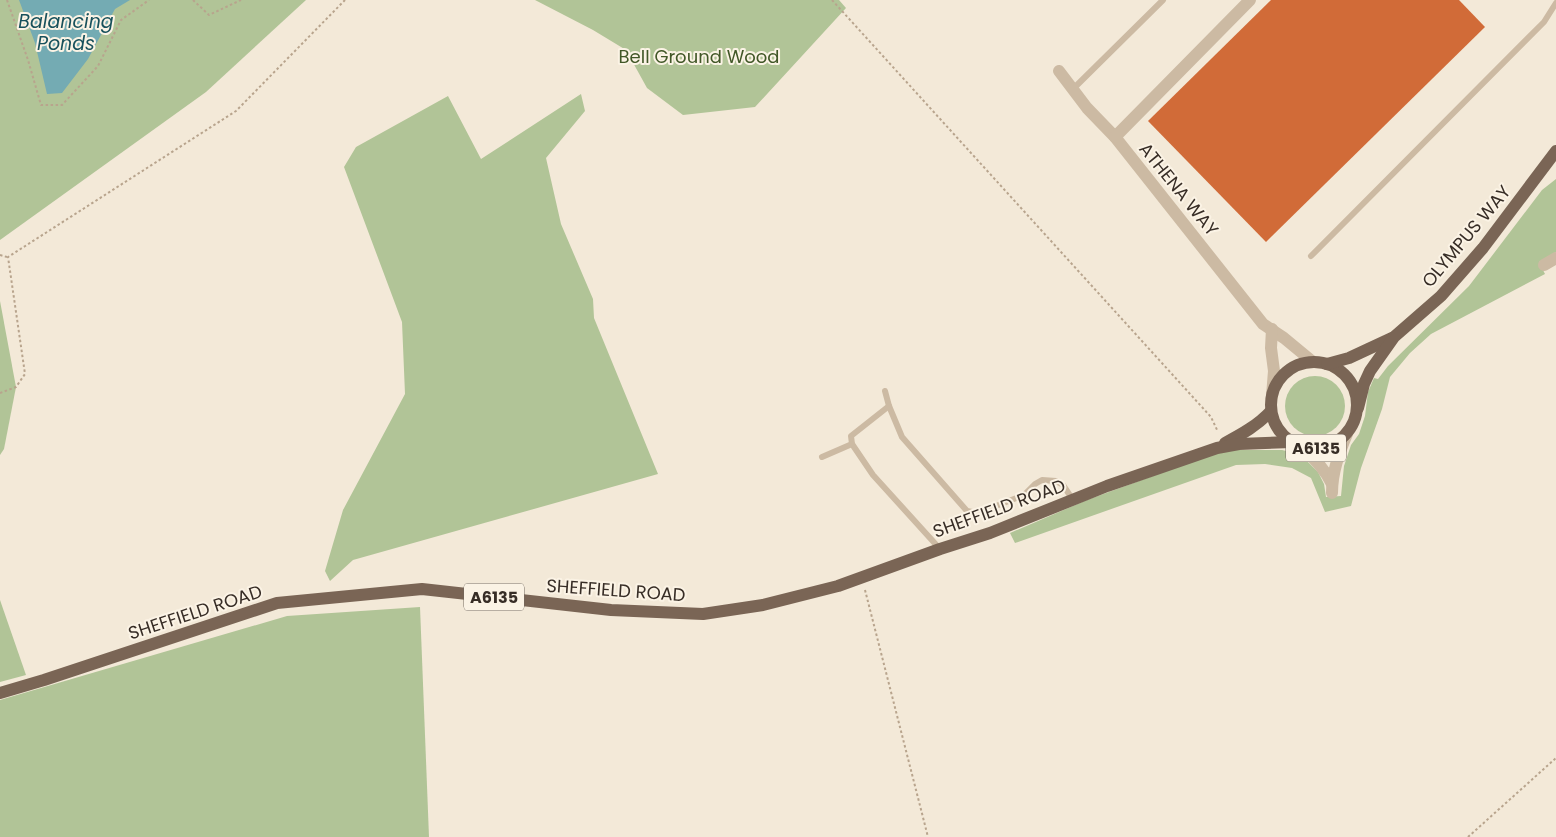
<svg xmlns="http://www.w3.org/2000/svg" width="1556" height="837" font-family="Poppins,sans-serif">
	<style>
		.green { fill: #b1c497 }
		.water { fill: #74abb3 }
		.building { fill: #d16b38 }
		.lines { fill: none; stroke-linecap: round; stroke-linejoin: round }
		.path { stroke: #b8a48d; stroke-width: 2; stroke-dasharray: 2.5 2.5; stroke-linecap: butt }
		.lane { stroke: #ccbaa3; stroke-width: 6 }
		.street { stroke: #ccbaa3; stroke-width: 12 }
		.primary { stroke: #7a6555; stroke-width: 12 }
		.labels { text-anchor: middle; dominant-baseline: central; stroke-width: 4; stroke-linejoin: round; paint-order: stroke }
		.shield { fill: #fbf3e5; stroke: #72685f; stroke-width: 1 }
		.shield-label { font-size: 16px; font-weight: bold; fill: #372d26 }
		.park-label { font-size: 18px; fill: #415727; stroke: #fbf3e5 }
		.street-label { font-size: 18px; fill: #372d26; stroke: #fbf3e5 }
		.water-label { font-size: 19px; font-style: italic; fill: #18515c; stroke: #fbf3e5 }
	</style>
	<rect width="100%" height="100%" fill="#f3e9d8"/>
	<g class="green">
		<path d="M0,0H306L206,92L0,240Z"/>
		<path d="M535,0H839L846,8L755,107L683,115L647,88L626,50L593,30Z"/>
		<path d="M581,94L585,111L546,158L561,224L593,299L594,318L658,474L353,560L330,581L325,571L343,510L405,394L402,322L344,167L356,147L448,96L481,159Z"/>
		<path d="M1556,179V252L1539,262L1545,274L1431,334L1410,353L1390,377L1382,409L1361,468L1351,506L1325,512L1311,478L1292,468L1265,464L1236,465L1015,543L1010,533L1087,500L1224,450H1282L1295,453L1305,459L1318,472L1324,484L1326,497L1341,496L1344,466L1351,445L1359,434L1365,416L1368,392L1374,378L1378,379L1388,366L1469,286L1542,190Z"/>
		<path d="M0,301L16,387L4,449L0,455Z"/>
		<circle cx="1315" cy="406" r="30"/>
		<path d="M0,600L26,675L0,682Z"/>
		<path d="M420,607L429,837H0V700L287,616Z"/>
	</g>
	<path class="water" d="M19,0H130L115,9L88,59L62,93L47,94L35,43Z"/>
	<path class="building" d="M1271,0H1459L1485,27L1266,242L1148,121Z"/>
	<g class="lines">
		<g class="path">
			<path d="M7,0L28,60L41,105H62L98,66L121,20L149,0"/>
			<path d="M193,0L209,15L241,0"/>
			<path d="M832,0L1211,417L1218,432"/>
			<path d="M0,255L7,257"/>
			<path d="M0,393L16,387L25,374L8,257L236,111L345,0"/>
			<path d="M865,590L928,837"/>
			<path d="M1468,837L1556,758"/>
		</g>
		<g class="lane">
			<path d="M1073,89L1163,0"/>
			<path d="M1311,256L1544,22L1556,3"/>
			<path d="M885,391L889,406L902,437L967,511L978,513L1024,495L1035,484L1042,480L1056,481L1063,485L1073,500"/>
			<path d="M889,406L851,436L852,444L873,475L940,549"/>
			<path d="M822,457L852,444"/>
		</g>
		<g class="street">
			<path d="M1059,71L1087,108L1115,137L1263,324L1284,338L1313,362"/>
			<path d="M1115,137L1250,0"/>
			<path d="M1544,265L1556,258"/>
			<path d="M1272,396L1274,371L1271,348L1272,329"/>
			<path d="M1302,447C1314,459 1325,469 1332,484"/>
			<path d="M1332,493C1332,472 1339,453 1347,434"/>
		</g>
		<g class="primary">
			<circle cx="1314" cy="405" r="43"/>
			<path d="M1327,364L1349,358L1392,338"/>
			<path d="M1358,408L1364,384L1370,371L1394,337L1441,296L1483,248L1556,151"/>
			<path d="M1225,443C1242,434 1258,425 1271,411"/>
			<path d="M0,693L44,680L277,603L422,589L611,610L703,614L763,605L838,586L940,549L990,533L1107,486L1217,448L1239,444L1291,442"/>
		</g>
	</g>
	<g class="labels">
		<g class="shield">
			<rect x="1286" y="434.5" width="60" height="27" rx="4"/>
			<rect x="464" y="583.5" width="60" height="27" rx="4"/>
		</g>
		<g class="shield-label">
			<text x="1316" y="448">A6135</text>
			<text x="494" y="597">A6135</text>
		</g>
		<g class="park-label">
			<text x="699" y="56">Bell Ground Wood</text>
		</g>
		<g class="street-label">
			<text transform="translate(1179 189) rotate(51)">ATHENA WAY</text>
			<text transform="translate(1466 236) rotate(-50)">OLYMPUS WAY</text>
			<text transform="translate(999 508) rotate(-20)">SHEFFIELD ROAD</text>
			<text transform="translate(616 590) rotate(4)">SHEFFIELD ROAD</text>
			<text transform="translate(195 612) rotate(-18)">SHEFFIELD ROAD</text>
		</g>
		<g class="water-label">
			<text x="66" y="21">Balancing<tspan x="66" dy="22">Ponds</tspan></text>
		</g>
	</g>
</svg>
